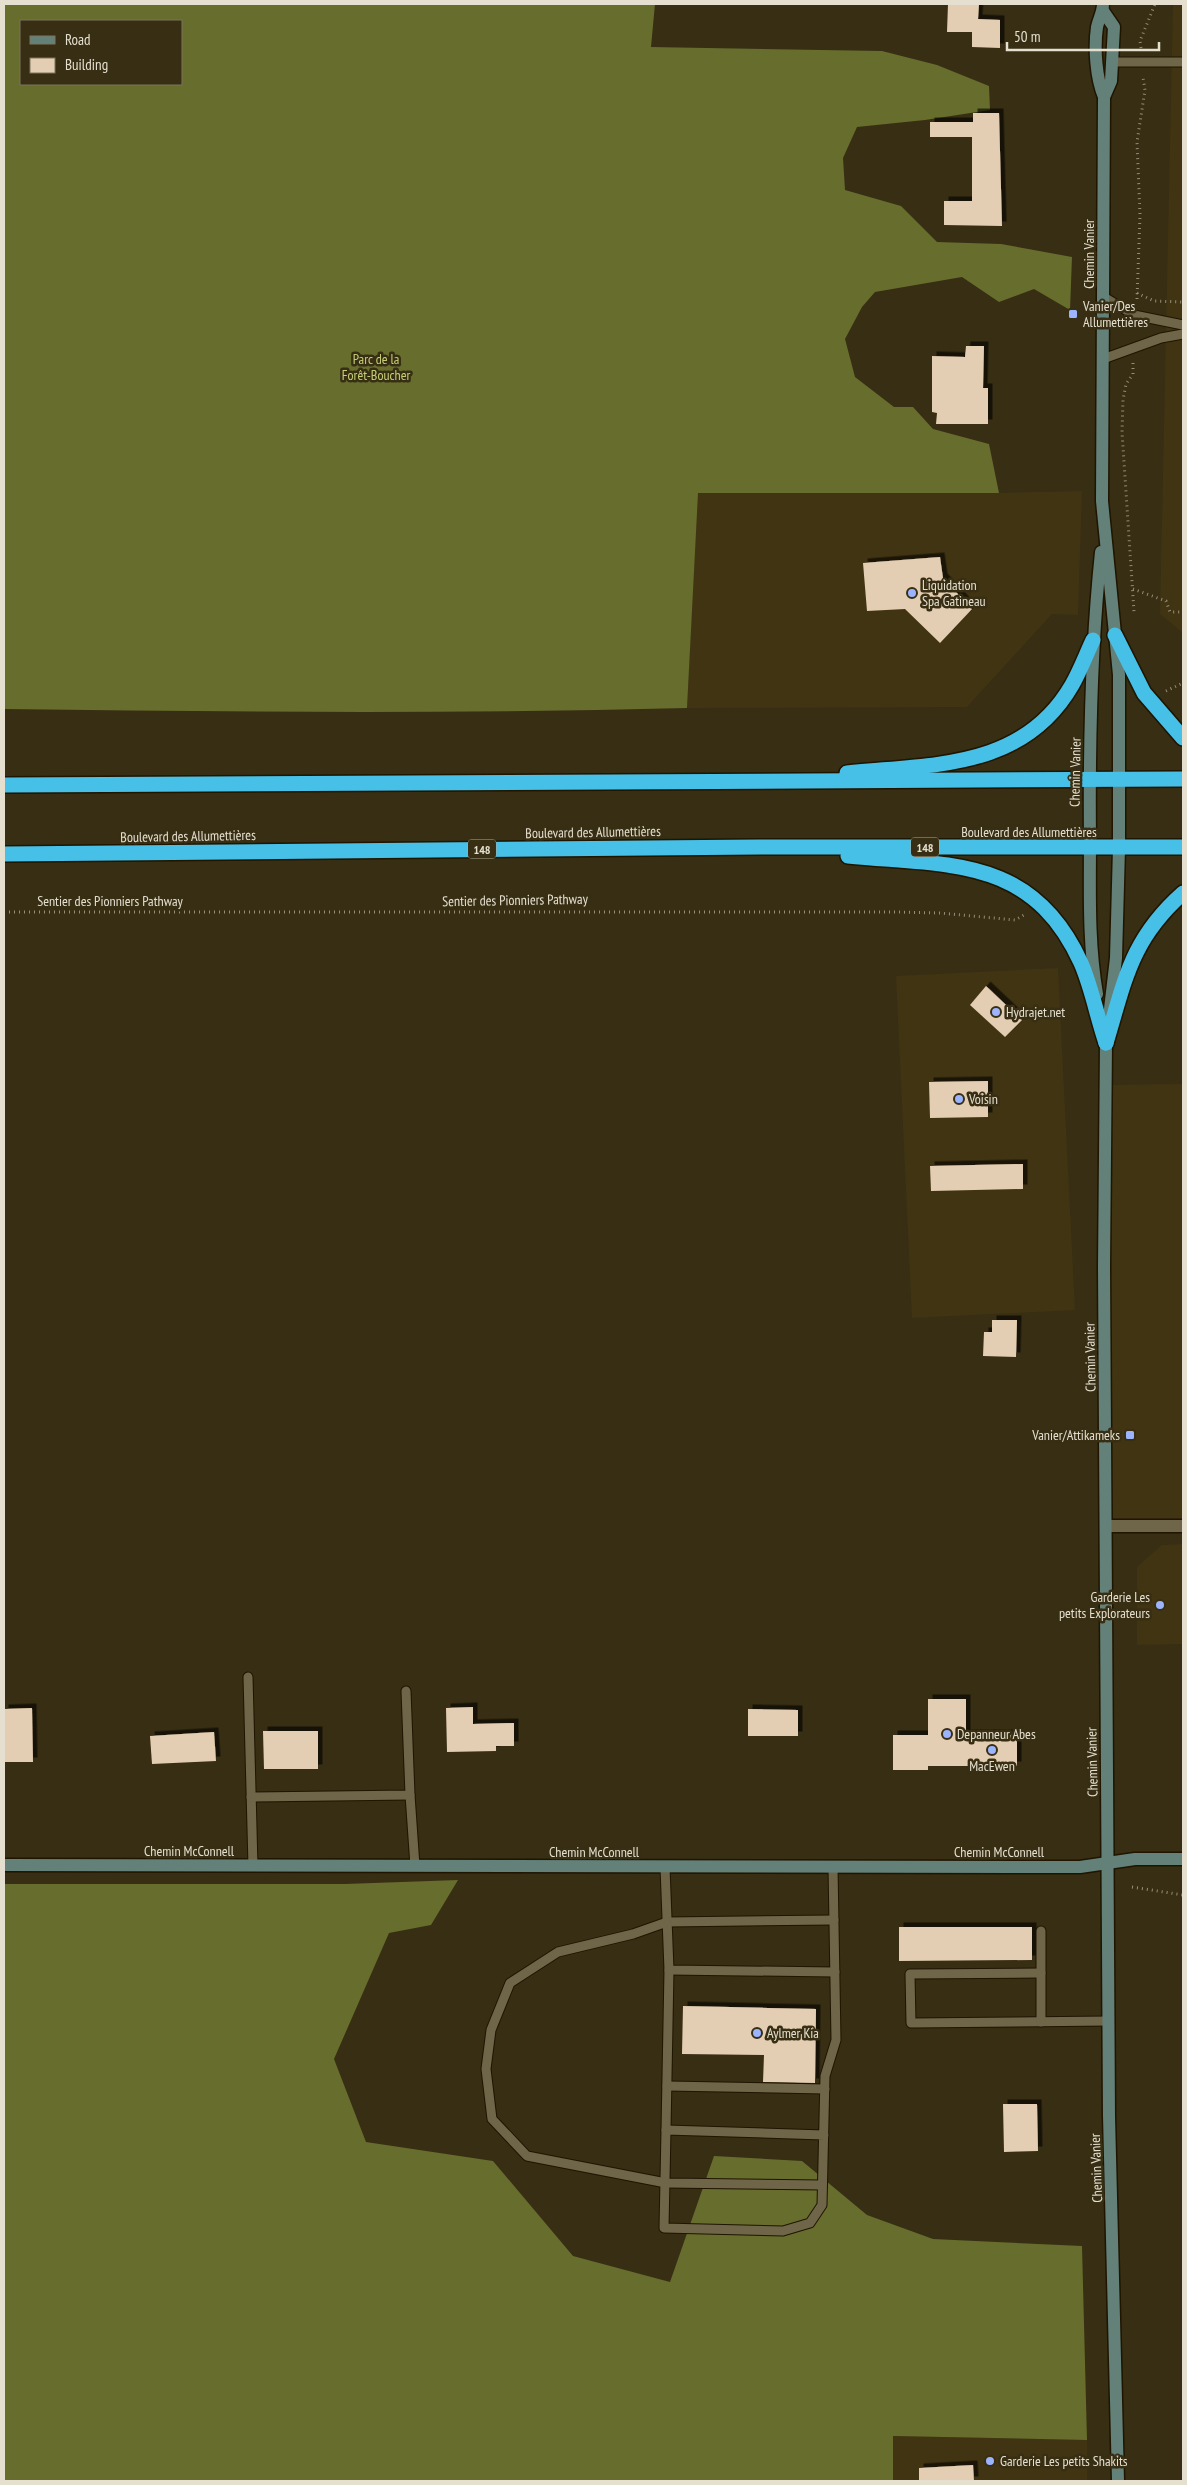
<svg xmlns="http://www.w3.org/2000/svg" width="1187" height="2485" font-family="'PT Sans Narrow',sans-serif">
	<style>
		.built { fill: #413412 }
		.forest { fill: #666d2d; fill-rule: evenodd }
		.building { fill: #e4ceb3; filter: url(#shadow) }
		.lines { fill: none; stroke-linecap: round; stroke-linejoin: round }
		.lane-casing { stroke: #1f1500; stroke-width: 11 }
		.street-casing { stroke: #1f1500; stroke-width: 15 }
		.secondary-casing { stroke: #1f1500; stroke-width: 15 }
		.highway-casing { stroke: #1f1500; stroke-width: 18 }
		.path { stroke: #958e79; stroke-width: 3; stroke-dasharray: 1 4; stroke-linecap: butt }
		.lane { stroke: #6f6549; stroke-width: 9 }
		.street { stroke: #6f6549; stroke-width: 12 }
		.secondary { stroke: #638079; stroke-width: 12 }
		.highway { stroke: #47c0e8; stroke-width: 15 }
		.poi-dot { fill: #9cb4fd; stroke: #372e13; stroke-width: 2 }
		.labels { text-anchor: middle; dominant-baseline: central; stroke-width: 5; stroke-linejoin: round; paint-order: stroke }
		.shield { fill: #372e13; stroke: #b1aa97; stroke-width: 1 }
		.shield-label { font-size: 12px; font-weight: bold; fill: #e5dfd0 }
		.street-label { font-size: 14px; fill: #e5dfd0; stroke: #372e13 }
		.poi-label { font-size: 14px; fill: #e5dfd0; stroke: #372e13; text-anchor: start }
		.park-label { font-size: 14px; fill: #c5d074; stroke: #372e13 }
	</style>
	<defs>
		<filter id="shadow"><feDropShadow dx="4.5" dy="-4.5" stdDeviation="0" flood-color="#0009"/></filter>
	</defs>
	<rect width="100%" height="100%" fill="#372e13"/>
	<g class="built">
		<path d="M1173,4H1183V633L1160,614Z"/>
		<path d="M883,491L999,493L1082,491L1078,615L1052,614L967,707L687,708L697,493Z"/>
		<path d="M1058,968L1075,1310L912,1318L896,976Z"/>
		<path d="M1183,1084V1526H1107L1105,1085Z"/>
		<path d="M1183,1544V1644L1137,1645V1567L1162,1545Z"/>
		<path d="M893,2436L1087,2440V2481H893Z"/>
	</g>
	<g class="forest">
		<path d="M4,4H655L651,47L882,51L937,65L989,86L990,110L925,120L857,127L843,158L845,190L901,206L937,242L1001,244L1072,257L1070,310L1034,289L999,302L962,277L875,292L862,307L845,339L855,377L894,407H913L933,429L989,444L999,493H698L687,708C459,714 231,712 4,709ZM21,21H181V84H21Z"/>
		<path d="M458,1880L431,1925L389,1933L334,2059L366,2142L493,2161L573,2256L670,2282L714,2156L802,2161L867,2215L933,2239L1082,2246L1087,2440L893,2436V2481H4V1884H345Z"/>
	</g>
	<g class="building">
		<path d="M948,4H979L978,19L1000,20V48L972,47V32H947Z"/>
		<path d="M973,113H999L1002,226L944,225V201H972V137H930V122H973Z"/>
		<path d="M966,346H984L983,388H988V424H936L937,413L932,412V356L965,357Z"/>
		<path d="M940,557L943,578L972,609L940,643L905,609L867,611L863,563Z"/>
		<path d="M986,986L1022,1020L1005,1037L970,1005Z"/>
		<path d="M988,1081V1117L930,1118L929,1082Z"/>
		<path d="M1023,1164V1189L931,1191L930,1166Z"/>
		<path d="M992,1320H1017L1016,1357L983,1356L984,1332H992Z"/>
		<path d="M928,1699H966V1734H1017V1766H928V1770H893V1735H928Z"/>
		<path d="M473,1707V1724L514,1723V1746H496V1751L447,1752L446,1708Z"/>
		<path d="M32,1708L33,1762H4V1709Z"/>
		<path d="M748,1709L798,1710V1736H748Z"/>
		<path d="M263,1731H318V1769H264Z"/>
		<path d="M214,1732L216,1761L152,1764L150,1736Z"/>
		<path d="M899,1927H1032V1960L899,1961Z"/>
		<path d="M683,2006L816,2009L815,2083L763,2082L764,2055L682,2054Z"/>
		<path d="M1003,2104H1037L1038,2151L1004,2152Z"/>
		<path d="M973,2465L974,2481H919V2468Z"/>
	</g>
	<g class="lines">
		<g class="lane-casing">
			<g id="lane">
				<path d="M1113,62H1183"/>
				<path d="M1104,297L1134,315L1183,325"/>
				<path d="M1103,359L1161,338L1183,334"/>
				<path d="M248,1677L253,1866"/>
				<path d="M410,1795L415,1866"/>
				<path d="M251,1797L410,1795L406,1691"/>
				<path d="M665,1867L669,1970L835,1972"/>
				<path d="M1041,1973L910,1974L911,2023L1109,2021"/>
				<path d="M1041,2022V1931"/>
				<path d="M667,2086L825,2089"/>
				<path d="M666,2130L669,1970"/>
				<path d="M824,2135L666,2130L664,2228L783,2231L810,2223L822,2205L825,2076L836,2040L833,1867"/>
				<path d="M822,2185L666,2183L527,2156L492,2119L486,2069L491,2030L510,1983L558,1952L633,1934L667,1922L834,1920"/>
			</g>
		</g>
		<g class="street-casing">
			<path id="street" d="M1107,1526H1183"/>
		</g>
		<g class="secondary-casing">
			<g id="secondary">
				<path d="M1103,4C1103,12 1099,18 1097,27C1094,48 1096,78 1104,97L1102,501L1119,675V848L1116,958L1106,1043L1104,1266L1109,2116L1118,2481"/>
				<path d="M1103,11L1114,27L1111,81L1104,97"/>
				<path d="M1097,994C1088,942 1090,891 1090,839C1089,743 1091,648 1101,552"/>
				<path d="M4,1865L1080,1867L1135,1859H1183"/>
			</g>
		</g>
		<g class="highway-casing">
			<g id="highway">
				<path d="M1115,635L1144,693L1183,738"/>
				<path d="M847,773C932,764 1023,770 1072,685C1080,671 1086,655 1093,640"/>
				<path d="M4,785L1183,779"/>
				<path d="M4,854L760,847H1183"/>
				<path d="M848,856C948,866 1032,855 1081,963C1092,988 1097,1017 1106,1043"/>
				<path d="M1106,1043C1125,980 1131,939 1183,893"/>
			</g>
		</g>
		<g class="path">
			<path d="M1141,48L1140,41L1155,4"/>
			<path d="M1137,293L1154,301L1183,302"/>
			<path d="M1137,299L1140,215L1137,142L1145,90L1143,77"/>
			<path d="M1133,363V374L1126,384L1123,400L1122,432L1134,612"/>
			<path d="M1133,589L1166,601L1170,612H1183"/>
			<path d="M1166,691L1183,683"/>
			<path d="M4,912H897L940,913L1015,920L1024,915"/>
			<path d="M1132,1887L1183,1895"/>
		</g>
		<use href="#lane" class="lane"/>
		<use href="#street" class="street"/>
		<use href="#secondary" class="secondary"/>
		<use href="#highway" class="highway"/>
	</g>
	<g class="poi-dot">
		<rect x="1068" y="309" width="10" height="10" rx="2.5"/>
		<circle cx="912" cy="593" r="5"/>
		<circle cx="996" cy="1012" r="5"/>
		<circle cx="959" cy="1099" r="5"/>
		<rect x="1125" y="1430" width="10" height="10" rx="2.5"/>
		<circle cx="1160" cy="1605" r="5"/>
		<circle cx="947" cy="1734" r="5"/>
		<circle cx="992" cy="1750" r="5"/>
		<circle cx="757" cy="2033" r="5"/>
		<circle cx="990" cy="2461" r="5"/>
	</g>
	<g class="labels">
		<g class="shield">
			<rect x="911" y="837.5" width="28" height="19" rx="4"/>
			<rect x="468" y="839.5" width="28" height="19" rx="4"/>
		</g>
		<g class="shield-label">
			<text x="925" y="847">148</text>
			<text x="482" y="849">148</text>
		</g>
		<g class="street-label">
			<text transform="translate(1089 254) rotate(-90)">Chemin Vanier</text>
			<text transform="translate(1075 772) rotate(-89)">Chemin Vanier</text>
			<text transform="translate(593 832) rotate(-1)">Boulevard des Allumettières</text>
			<text x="1029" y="832">Boulevard des Allumettières</text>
			<text transform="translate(188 836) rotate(-1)">Boulevard des Allumettières</text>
			<text transform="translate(515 900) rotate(-1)">Sentier des Pionniers Pathway</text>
			<text x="110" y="901">Sentier des Pionniers Pathway</text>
			<text transform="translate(1090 1357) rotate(-91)">Chemin Vanier</text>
			<text transform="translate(1092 1762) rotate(-91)">Chemin Vanier</text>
			<text x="189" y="1851">Chemin McConnell</text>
			<text x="594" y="1852">Chemin McConnell</text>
			<text x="999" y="1852">Chemin McConnell</text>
			<text transform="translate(1096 2168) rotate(-92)">Chemin Vanier</text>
		</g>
		<g class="poi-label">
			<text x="1083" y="306">Vanier/Des<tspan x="1083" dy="16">Allumettières</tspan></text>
			<text x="922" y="585">Liquidation<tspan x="922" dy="16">Spa Gatineau</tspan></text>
			<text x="1006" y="1012">Hydrajet.net</text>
			<text x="969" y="1099">Voisin</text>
			<text x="1120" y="1435" text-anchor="end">Vanier/Attikameks</text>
			<text x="1150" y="1597" text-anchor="end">Garderie Les<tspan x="1150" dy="16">petits Explorateurs</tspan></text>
			<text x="957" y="1734">Depanneur Abes</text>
			<text x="992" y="1766" text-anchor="middle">MacEwen</text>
			<text x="767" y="2033">Aylmer Kia</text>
			<text x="1000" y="2461">Garderie Les petits Shakits</text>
		</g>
		<g class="park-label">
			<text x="376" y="359">Parc de la<tspan x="376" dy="16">Forêt-Boucher</tspan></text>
		</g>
	</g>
	<rect width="1187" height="2485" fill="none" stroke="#e5dfd0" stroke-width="10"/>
	<rect x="20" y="20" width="162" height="65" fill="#372e13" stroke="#7d755f"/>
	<rect x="30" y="36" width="25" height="8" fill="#638079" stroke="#7d755f"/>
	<text x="65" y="45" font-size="15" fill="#e5dfd0">Road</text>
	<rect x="30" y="58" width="25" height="15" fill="#e4ceb3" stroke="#7d755f"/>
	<text x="65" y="70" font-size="15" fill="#e5dfd0">Building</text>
	<path d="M1007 42v8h152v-8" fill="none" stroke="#e5dfd0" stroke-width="2.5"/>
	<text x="1014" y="42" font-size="15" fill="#e5dfd0" stroke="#372e13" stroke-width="4" paint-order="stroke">50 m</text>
</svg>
